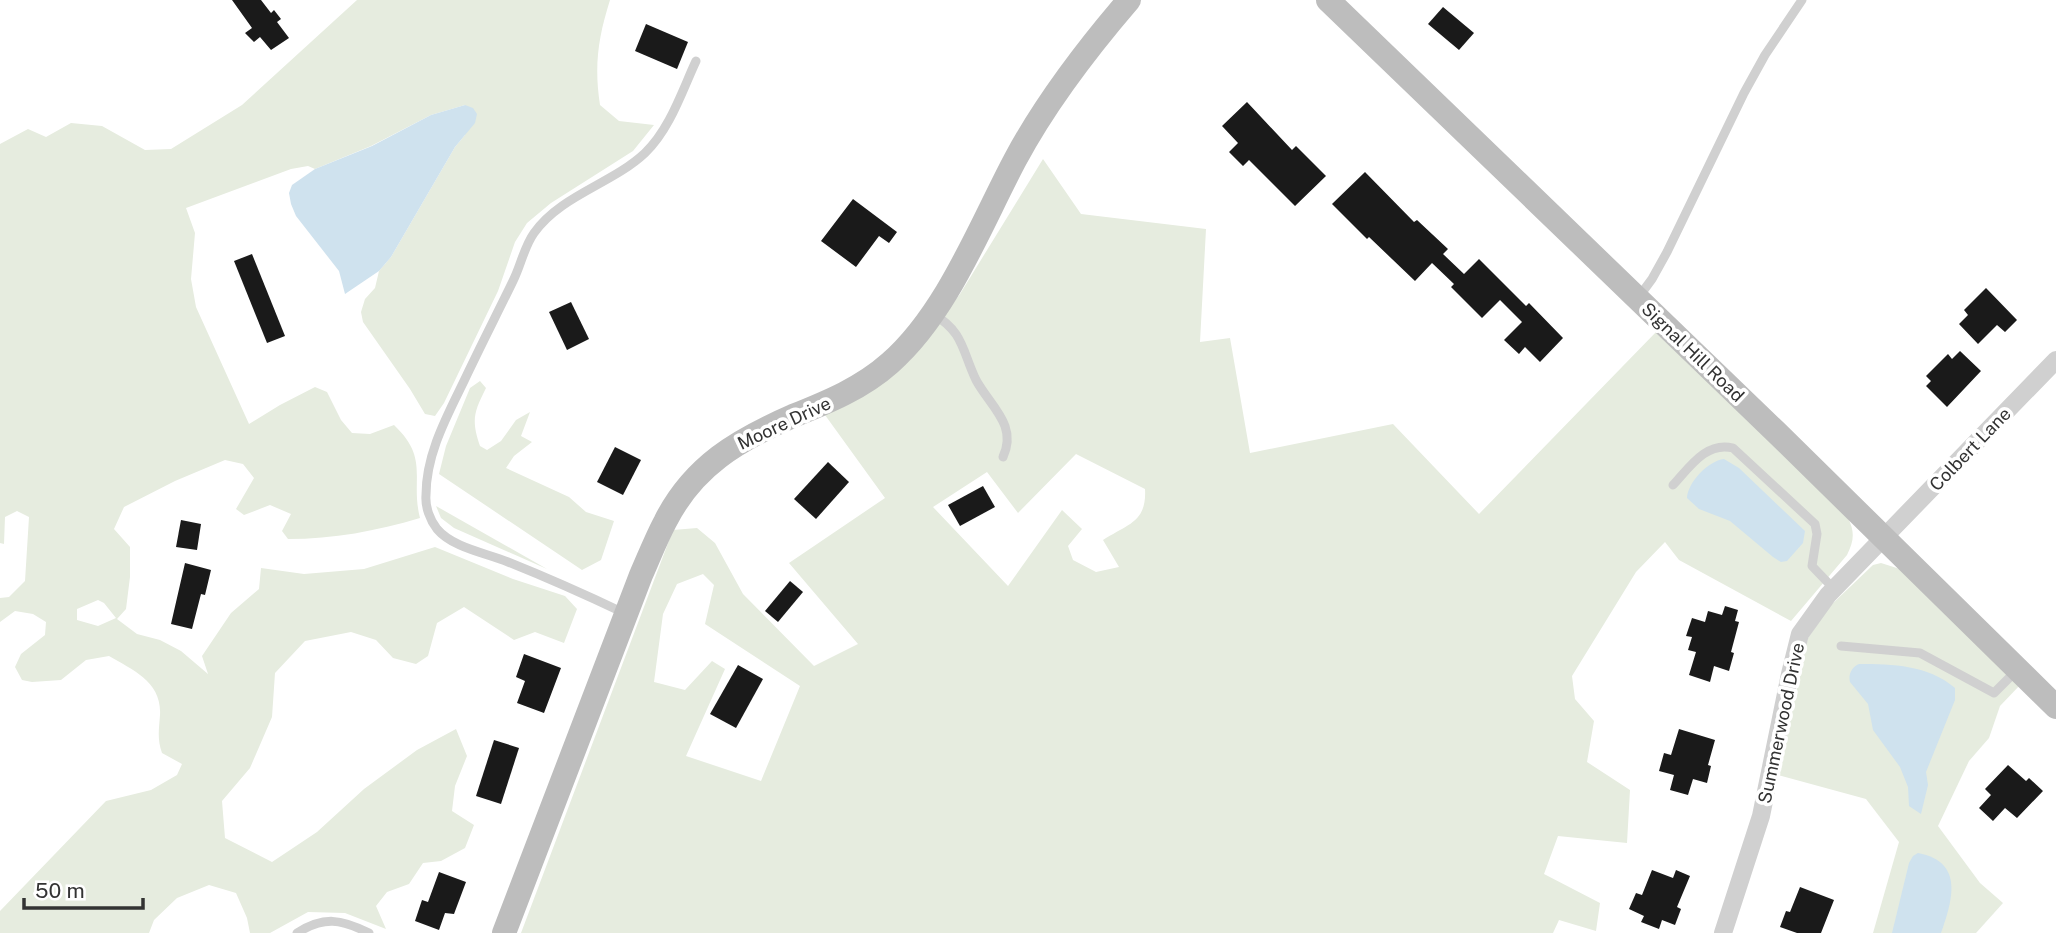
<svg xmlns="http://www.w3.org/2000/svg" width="2056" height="933" font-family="'Public Sans',sans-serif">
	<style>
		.green { fill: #e6ecdf; fill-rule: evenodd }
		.water { fill: #cfe2ee }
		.building { fill: #1a1a1a }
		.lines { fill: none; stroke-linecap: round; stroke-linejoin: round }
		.lane { stroke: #d0d0d0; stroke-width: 9 }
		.street { stroke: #d0d0d0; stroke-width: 18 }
		.secondary { stroke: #bdbdbd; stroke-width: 24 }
		.labels { text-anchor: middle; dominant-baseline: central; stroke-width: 7; stroke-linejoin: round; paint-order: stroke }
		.street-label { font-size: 18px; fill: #333; stroke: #fff }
	</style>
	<rect width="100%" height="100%" fill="#fff"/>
	<g class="green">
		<path d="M357,0H610C598,38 594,66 600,105L619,121L654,125L633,151L551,203L527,223L515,242L498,291L444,403L435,416L425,414L410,389L363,322L361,312L365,299L375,288L379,271L391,257L455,147L465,135V105L431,115L371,146L315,169L308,166L291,169L186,208L195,233L191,279L196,307L249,424L280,405L315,387L327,392L341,420L352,433L370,434L394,425C430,459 410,479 420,518C376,531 334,539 288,539L282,531L291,514L270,505L244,515L236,509L254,478L243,464L225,460L175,481L124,507L114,529L130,547V577L126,609L117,619L137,634L160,640L181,651L208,674L202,656L231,613L259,589L261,568L304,574L364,569L435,547L513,579L565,596L577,609L564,643L535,632L514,640L464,607L437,623L428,656L416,664L393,658L376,640L351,632L305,641L275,673L272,717L250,768L222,801L225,838L272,862L317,832L364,789L417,750L456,729L467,756L455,786L452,811L474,825L465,848L441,861L423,863L409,884L387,892L376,906L386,929L345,913L308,912L270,933H250L247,918L236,893L209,885L177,898L154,920L149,933H0V911L106,801L151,790L177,775L182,764L162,753C157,739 159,729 160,715C162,682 133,670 109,656L86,660L61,680L32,682L22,680L15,667L21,654L45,635L46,622L33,614L15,611L0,622V598L9,597L25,581L29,517L17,511L5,517L4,544L0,543V144L28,129L46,137L71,123L102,126L145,150L171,149L242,105ZM98,600L104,603L116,618L98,626L77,620V609Z"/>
		<path d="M1043,159L1081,214L1206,229L1200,342L1230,338L1250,453L1393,424L1479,514L1657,331L1848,518C1855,532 1854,541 1847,555L1791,621L1679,560L1665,542L1636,572L1572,676L1575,699L1594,721L1587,762L1630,790L1627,843L1558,836L1544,874L1600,903L1596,931L1559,920L1553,933H521L673,530L697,528L715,543L743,594L814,666L858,644L789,563L885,498L825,415L910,360L960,294ZM1076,454L1145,489C1147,522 1128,524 1103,540L1119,567L1096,572L1073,560L1068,546L1082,529L1062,510L1008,586L933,507L987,472L1018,513ZM703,574L714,585L705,624L800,686L761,781L686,756L725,669L712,661L685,690L654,682L663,614L677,584Z"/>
		<path d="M480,381L486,388C474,412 471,420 480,446L487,450L501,441L516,420L530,412L521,436L532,442L514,456L506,468L569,497L586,512L614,521L601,560L582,570L439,474L446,446L470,388Z"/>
		<path d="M436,506L547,569L454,528L441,518Z"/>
		<path d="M1881,563L1903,570L2020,685L2000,706L1989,738L1969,761L1938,826L1980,883L2003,903L1976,933H1873L1899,842L1866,799L1778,775L1808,638L1829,607L1873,565Z"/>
	</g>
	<g class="water">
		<path d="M465,105L473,108L477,114L475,123L455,147L391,257L379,271L345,294L339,271L296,216L291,204L289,193L292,185L315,169L372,146L431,115Z"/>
		<path d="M1724,459L1739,468L1805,531L1803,543L1787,561L1781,562L1773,557L1730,521L1699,509L1687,498C1688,482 1708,461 1724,459Z"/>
		<path d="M1859,664C1893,664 1928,665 1955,688V700L1926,772L1928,785L1921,814L1909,806L1908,787L1900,767L1873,730L1868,704L1850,682C1848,674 1852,667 1859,664Z"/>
		<path d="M1918,853C1965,862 1952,901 1941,933H1892L1909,863L1913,856Z"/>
	</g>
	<g class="building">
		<path d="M232,0H261L271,13L274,10L281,19L277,22L289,38L271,50L260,37L254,42L245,33L252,28Z"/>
		<path d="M1443,7L1474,33L1459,50L1428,24Z"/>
		<path d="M646,24L688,42L677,69L635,51Z"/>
		<path d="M1247,102L1292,150L1296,146L1326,176L1295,206L1249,160L1243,166L1229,152L1238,143L1222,126Z"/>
		<path d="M1365,172L1414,222L1417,220L1448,249L1443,254L1464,274L1479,259L1526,306L1529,303L1563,338L1540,362L1525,347L1519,354L1504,340L1522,322L1500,300L1482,318L1451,287L1454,284L1432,263L1415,281L1369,237L1367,239L1332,204Z"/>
		<path d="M853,199L897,232L889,243L879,236L856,267L821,241Z"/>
		<path d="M252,254L285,336L267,343L234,261Z"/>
		<path d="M1986,288L2017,320L2005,332L1997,325L1978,344L1959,324L1968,315L1964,310Z"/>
		<path d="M571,302L589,339L567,350L549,312Z"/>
		<path d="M1960,351L1981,371L1947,407L1926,386L1931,381L1926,376L1948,354L1952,359Z"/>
		<path d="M615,447L641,460L623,495L597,482Z"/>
		<path d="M828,462L849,482L816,519L794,499Z"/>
		<path d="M983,486L995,507L960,526L948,505Z"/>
		<path d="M181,520L201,524L197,550L176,547Z"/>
		<path d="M185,563L211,570L205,595L201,594L192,629L171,624Z"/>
		<path d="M790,581L803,592L778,622L765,611Z"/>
		<path d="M1725,606L1738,610L1735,621L1739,622L1731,652L1734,653L1729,671L1714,666L1710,682L1689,675L1696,652L1688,650L1692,637L1686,636L1692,618L1705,622L1708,611L1722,615Z"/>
		<path d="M524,654L561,668L544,713L517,703L525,681L516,677Z"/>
		<path d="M738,665L763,679L736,728L710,714Z"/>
		<path d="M1679,729L1715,740L1708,765L1711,766L1707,783L1693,779L1688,795L1670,790L1674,775L1659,771L1664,753L1671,755Z"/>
		<path d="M494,740L519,748L501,804L476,796Z"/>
		<path d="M2008,765L2026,781L2029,778L2043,791L2017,818L2005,808L1993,821L1979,808L1991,795L1985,789Z"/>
		<path d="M1652,870L1673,878L1676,870L1690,876L1677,907L1681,909L1675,925L1662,920L1659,929L1641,922L1644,916L1629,909L1636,893L1642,895Z"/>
		<path d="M439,872L466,882L454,914L445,913L439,930L415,921L422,900L428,902Z"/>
		<path d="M1800,887L1834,900L1821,933H1797L1780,927L1786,911L1790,912Z"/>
	</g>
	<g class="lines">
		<g class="lane">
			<path d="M1638,298L1652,279L1667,252L1744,93L1765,55L1802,0"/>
			<path d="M933,314C964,332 962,351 976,380C990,406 1018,425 1003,457"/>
			<path d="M1673,485C1689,468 1706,441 1733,448L1815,524L1817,534L1812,566L1834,589"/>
			<path d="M624,613C586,595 548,578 508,562C486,553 453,548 437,529C430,520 425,507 426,495C426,454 447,416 464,381C480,347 497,314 513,281C521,265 524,247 534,233C561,195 612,184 645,153C670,129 682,91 696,61"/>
			<path d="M1841,646L1920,653L1994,693L2016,671"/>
			<path d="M297,933C324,916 341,919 369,933"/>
		</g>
		<path class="street" d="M1723,933L1761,816L1790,674L1800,634L1828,595L2056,360"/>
		<g class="secondary">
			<path d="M1328,0L1776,432L2056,707"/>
			<path d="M504,933L641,575C649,557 656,539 665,522C693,466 738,440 793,416C828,402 862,388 890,363C947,313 980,226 1015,160C1046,102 1086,50 1129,0"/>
		</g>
	</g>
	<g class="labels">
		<g class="street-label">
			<text transform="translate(1693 352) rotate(44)">Signal Hill Road</text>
			<text transform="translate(784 423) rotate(-25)">Moore Drive</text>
			<text transform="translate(1970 449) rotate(-46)">Colbert Lane</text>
			<text transform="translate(1781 723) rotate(-78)">Summerwood Drive</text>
		</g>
	</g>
	<path d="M24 898v10h119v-10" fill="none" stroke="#333333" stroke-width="3.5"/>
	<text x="35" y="898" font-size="21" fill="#333333" stroke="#ffffff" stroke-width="5" paint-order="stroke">50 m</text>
</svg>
